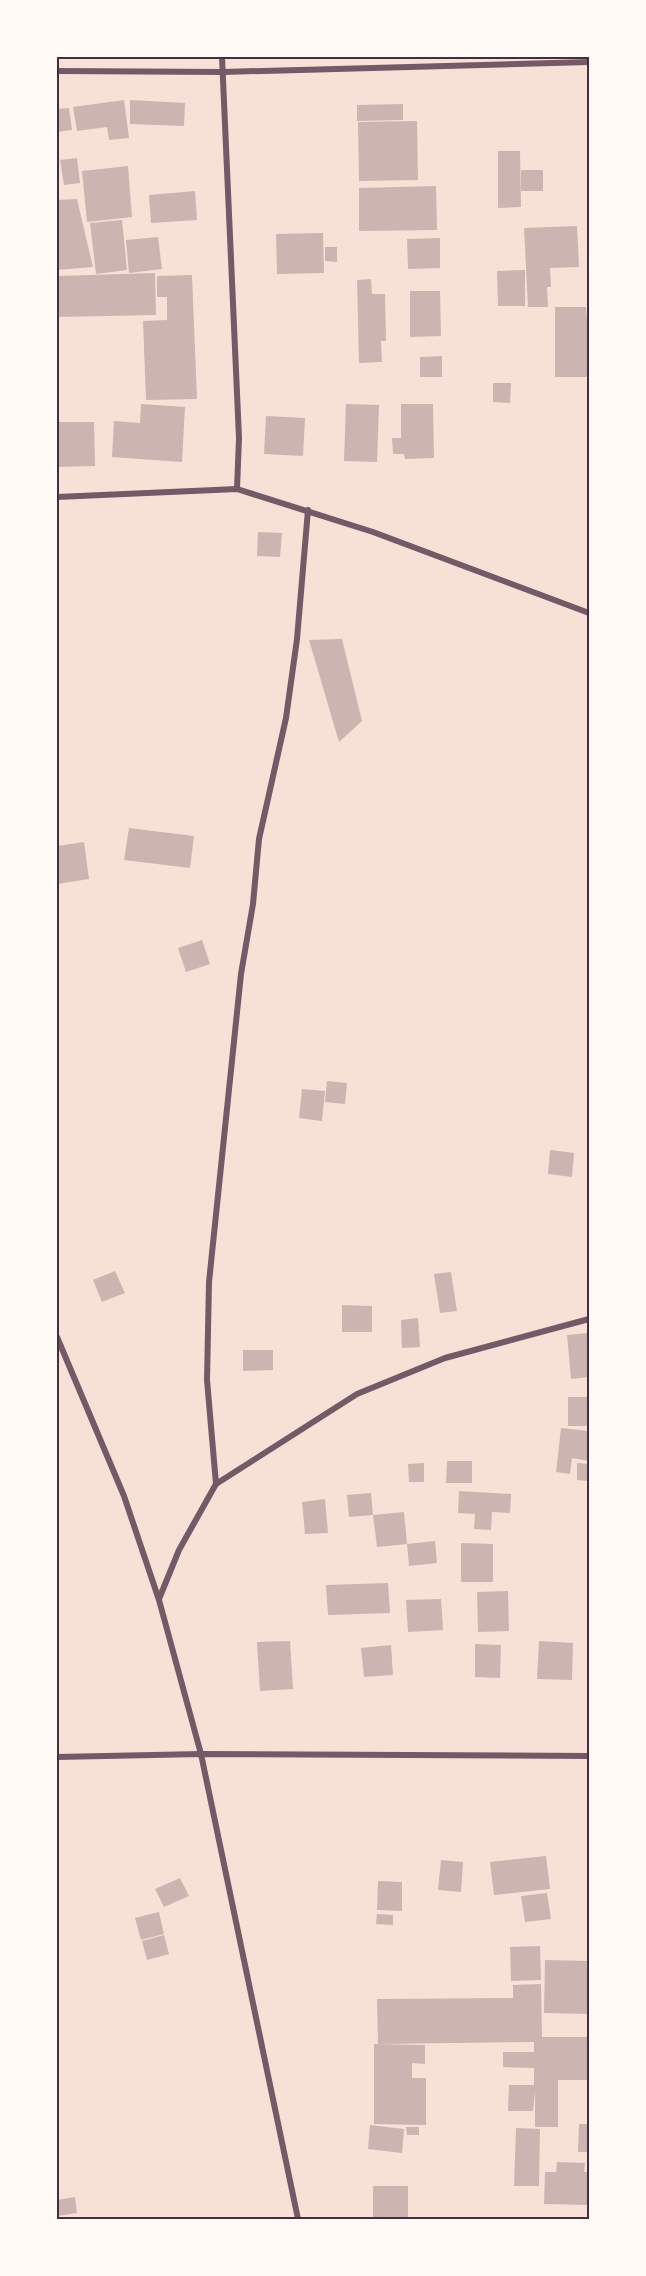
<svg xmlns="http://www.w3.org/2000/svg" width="646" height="2276" font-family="'Varela Round',sans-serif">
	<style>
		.building { fill: #ccb4b1 }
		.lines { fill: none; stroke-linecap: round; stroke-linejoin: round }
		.minor { stroke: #755966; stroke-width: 6 }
		.neatline { fill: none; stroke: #4a2c40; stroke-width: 2 }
	</style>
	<rect width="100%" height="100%" fill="#f7e1d7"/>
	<g class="building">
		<path d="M124,100L129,138L109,140L107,127L77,131L73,107Z"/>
		<path d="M130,100L185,103L184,126L130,124Z"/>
		<path d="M403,104V120L357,121V105Z"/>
		<path d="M69,108L72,130L57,132V109Z"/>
		<path d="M417,121L418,180L359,181L358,122Z"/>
		<path d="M498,151H520L521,207L498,208Z"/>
		<path d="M77,158L80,183L64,185L60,160Z"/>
		<path d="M128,166L132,217L87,222L82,171Z"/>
		<rect x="521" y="170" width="22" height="21"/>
		<path d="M436,186L437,230L359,231V188Z"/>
		<path d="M195,191L197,220L151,223L149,195Z"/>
		<path d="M77,199L93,267L57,270V200Z"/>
		<path d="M122,220L127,270L96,274L90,223Z"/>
		<path d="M577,226L579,267L550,268L551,287H547L548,307H528L524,228Z"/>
		<path d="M323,233L324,273L277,274L276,234Z"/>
		<path d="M158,237L162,269L129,273L126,240Z"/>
		<path d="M440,238V268L408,269L407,239Z"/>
		<path d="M325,247H337V262L325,261Z"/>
		<path d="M525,270V306H498L497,271Z"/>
		<path d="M155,273L156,315L57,317V276Z"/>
		<path d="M192,275L197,399L146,400L143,321L167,320V297H157V276Z"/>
		<path d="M371,279L372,294H385L386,341H381L382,362L359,363L357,280Z"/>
		<path d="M410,291H440L441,336L410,337Z"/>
		<path d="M555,307H586L587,321H589V377H555Z"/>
		<path d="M442,356V377H420V357Z"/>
		<path d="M493,383H511L510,403L493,402Z"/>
		<path d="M141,404L185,407L182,462L112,457L114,421L140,423Z"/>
		<path d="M346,404L379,405L377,462L344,461Z"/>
		<path d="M401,404H433L434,458L405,459L404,454H393L392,438H401Z"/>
		<path d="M266,416L305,418L303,456L264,454Z"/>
		<path d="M57,422H94L95,466L57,467Z"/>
		<path d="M258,532L282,533L280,557L257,556Z"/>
		<path d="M342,639L362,721L339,742L309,640Z"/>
		<path d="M129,828L194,836L190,868L124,860Z"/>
		<path d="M84,842L89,879L57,884V846Z"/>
		<path d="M202,940L210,964L186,972L178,948Z"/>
		<path d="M327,1081L347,1083L345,1104L325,1102Z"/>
		<path d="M302,1089L325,1091L322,1121L299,1118Z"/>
		<path d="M550,1150L574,1153L572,1177L548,1174Z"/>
		<path d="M115,1271L125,1293L102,1302L93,1280Z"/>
		<path d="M451,1272L457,1311L440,1313L434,1274Z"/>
		<path d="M342,1305L372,1306V1332H342Z"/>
		<path d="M418,1318L420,1347L402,1348L401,1320Z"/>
		<path d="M588,1333L589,1377L571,1379L567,1335Z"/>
		<path d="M243,1350H273V1370L243,1371Z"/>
		<rect x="568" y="1397" width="21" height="29"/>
		<path d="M561,1428L589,1431V1461L572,1458L570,1474L556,1472Z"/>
		<path d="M447,1461H472V1483H446Z"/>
		<path d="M424,1463V1482H409L408,1464Z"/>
		<path d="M577,1463L589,1464V1481L577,1480Z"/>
		<path d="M459,1491L511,1494L510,1513L492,1512L491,1530L474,1529L475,1514L458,1513Z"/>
		<path d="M371,1493L373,1515L349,1517L347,1495Z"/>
		<path d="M325,1499L328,1533L305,1534L302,1502Z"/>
		<path d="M404,1512L407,1544L377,1547L373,1515Z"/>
		<path d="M435,1541L437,1563L409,1566L407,1544Z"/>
		<path d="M461,1543L493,1544V1582H461Z"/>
		<path d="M388,1583L390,1613L328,1615L326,1585Z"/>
		<path d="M508,1591L509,1631L478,1632L477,1592Z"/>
		<path d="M441,1599L443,1630L408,1632L406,1600Z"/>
		<path d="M290,1641L293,1689L260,1691L257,1642Z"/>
		<path d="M539,1641L573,1643L572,1680L537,1679Z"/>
		<path d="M475,1644L501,1645L500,1678L475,1677Z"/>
		<path d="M391,1645L393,1675L364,1677L361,1648Z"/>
		<path d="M546,1856L550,1889L494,1895L490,1862Z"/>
		<path d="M441,1860L463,1862L461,1892L438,1890Z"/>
		<path d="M180,1878L189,1896L164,1907L155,1889Z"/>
		<path d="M378,1881L402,1882V1911L377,1910Z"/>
		<path d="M547,1893L551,1919L525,1922L521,1896Z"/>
		<path d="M159,1912L164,1934L141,1940L135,1918Z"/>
		<path d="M377,1914L393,1915V1925L376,1924Z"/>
		<path d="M164,1935L169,1954L147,1960L142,1941Z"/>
		<path d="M540,1946L541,1980L511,1981L510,1947Z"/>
		<path d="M545,1960L589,1961V2014L544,2013Z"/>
		<path d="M541,1984L542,2037H589V2080H558V2127H535V2091L533,2111H508L509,2085H534V2068L503,2067V2052H534V2042L378,2044L377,1999L513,1998V1985Z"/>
		<path d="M374,2044L425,2045V2064L412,2063V2078H426V2125L374,2124Z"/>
		<path d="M579,2124H589V2152H578Z"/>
		<path d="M370,2125L404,2129L402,2153L368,2149Z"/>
		<path d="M406,2127H419V2135H407Z"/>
		<path d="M516,2128L540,2129L539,2186H514Z"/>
		<path d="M557,2162L585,2163L584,2172H589V2205L544,2204L545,2172H556Z"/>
		<rect x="373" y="2186" width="35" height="33"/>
		<path d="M75,2197L77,2213L57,2216V2200Z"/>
	</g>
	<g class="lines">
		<g class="minor">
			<path d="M222,57L239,438L237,489"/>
			<path d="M57,71L223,72L589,62"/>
			<path d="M57,497L237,489L373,532L589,613"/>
			<path d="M57,1337L124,1496L159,1600L201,1754L298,2219"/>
			<path d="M216,1484L207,1380L209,1282L241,974L253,904L259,839L286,718L297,639L308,510"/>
			<path d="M159,1599L179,1550L216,1484L357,1394L445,1358L589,1319"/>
			<path d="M57,1757L201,1754L589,1756"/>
		</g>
	</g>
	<rect width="646" height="2276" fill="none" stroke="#fffaf5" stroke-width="117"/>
	<rect x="58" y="58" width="530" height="2160" class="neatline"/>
</svg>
